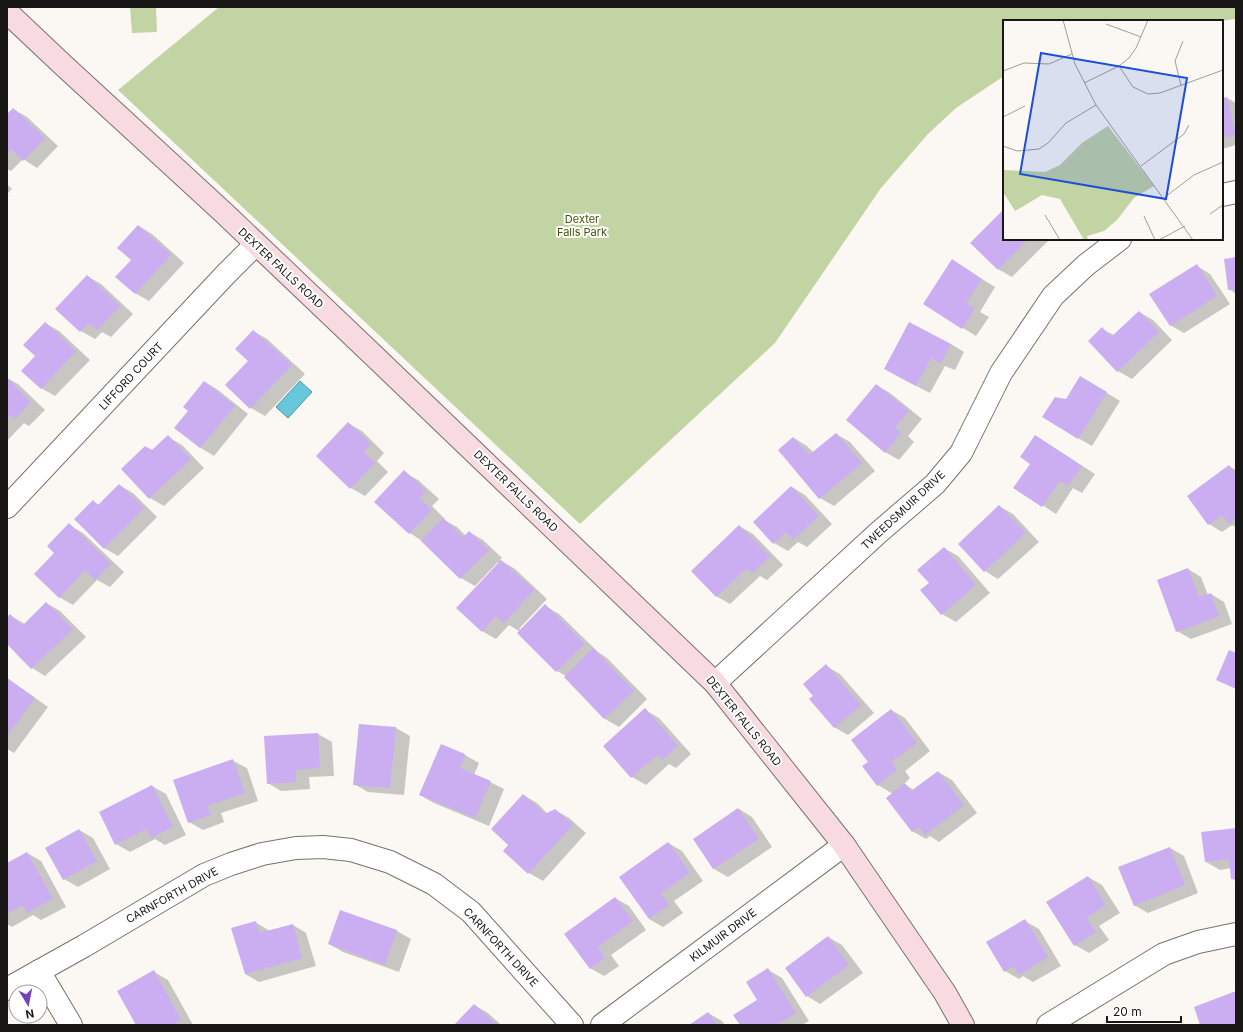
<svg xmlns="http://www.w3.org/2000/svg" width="1243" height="1032" font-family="Inter,sans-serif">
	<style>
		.green { fill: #c2d3a4 }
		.water { fill: #65c9db; stroke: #4e94a0 }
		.shadow { fill: #0003 }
		.building { fill: #cbaef1 }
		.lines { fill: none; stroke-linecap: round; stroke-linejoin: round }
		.street-casing { stroke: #76736f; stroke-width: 24 }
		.secondary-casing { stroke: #76736f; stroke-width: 24 }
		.street { stroke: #fff; stroke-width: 22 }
		.secondary { stroke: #f8dbe0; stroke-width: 22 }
		.labels { text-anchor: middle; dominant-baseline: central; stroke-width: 4; stroke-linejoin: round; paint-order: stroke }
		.park-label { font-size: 11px; fill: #425607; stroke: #fff }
		.street-label { font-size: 11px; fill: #191716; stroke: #fff }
		.inset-road { fill: none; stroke: #a19e9b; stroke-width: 1 }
		.view { fill: #1d4ed8; fill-opacity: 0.15; stroke: #1d4ed8; stroke-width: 2 }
		.inset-edge { fill: none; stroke: #191716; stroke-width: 2 }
	</style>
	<rect width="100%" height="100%" fill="#fbf8f3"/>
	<g class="green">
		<path d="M130,7H156L157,32L132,33Z"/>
		<path d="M219,7H1236V19L1221,21H1004V76L956,108L928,134L881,188L775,343L580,524L118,90Z"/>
	</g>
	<path class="water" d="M300,381L312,392L288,418L276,407Z"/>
	<g class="shadow">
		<path d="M1227,98L1236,103V145L1222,149V99Z"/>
		<path d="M13,109L27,117L58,146L37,168L23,159L11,171L7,169V115Z"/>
		<path d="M7,184L12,189L7,194Z"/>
		<path d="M1004,210V239H1050L1012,277L998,269Z"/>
		<path d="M139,226L152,234L184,263L149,301L135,293Z"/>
		<path d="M1236,258V294L1229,289Z"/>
		<path d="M953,261L995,287L980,312L989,317L976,336L924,304Z"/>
		<path d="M1197,266L1210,274L1230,304L1184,333L1170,325Z"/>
		<path d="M87,276L101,284L133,314L111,337L102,332L95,339L81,331L57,309Z"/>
		<path d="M1139,312L1153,320L1172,340L1132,379L1118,371L1102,329L1114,335Z"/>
		<path d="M45,323L59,331L90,360L55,396L41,388L36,356Z"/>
		<path d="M253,331L267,339L305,374L265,416L251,408L226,385L249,360Z"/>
		<path d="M951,344L964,352L955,370L945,366L930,393L899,377Z"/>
		<path d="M7,378L18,384L45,410L29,426L24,423L7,441Z"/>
		<path d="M205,382L218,390L248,414L214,456L201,448L176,427L189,410Z"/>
		<path d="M876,385L890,393L922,419L908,436L914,442L899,460L885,452Z"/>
		<path d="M1094,385L1120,401L1092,446L1078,438L1066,400Z"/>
		<path d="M348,423L362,431L384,453L377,461L388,472L365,496L351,488L317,456Z"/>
		<path d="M836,434L850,442L875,471L834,506L820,498L779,451L794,438L807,446L814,453Z"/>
		<path d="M1036,436L1095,474L1082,493L1073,488L1056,514L1015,487L1031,463Z"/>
		<path d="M168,437L182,445L204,468L164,506L150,498L152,452Z"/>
		<path d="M1229,466L1236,470V527L1232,525L1222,532L1209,524Z"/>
		<path d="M404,472L418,480L439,499L432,506L445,519L444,520L457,527L466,536L469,532L483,540L502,558L500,560L515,569L547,599L519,629L521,630L545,606L559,614L598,652L607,658L647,699L619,727L605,719L566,676L557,671L519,631L509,625L496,639L482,631L499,564L498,562L475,586L461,578L422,541L410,533L376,501Z"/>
		<path d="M119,485L133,493L157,517L118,556L104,548L93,502L99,505Z"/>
		<path d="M792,487L805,495L832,524L807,547L798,542L788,551L774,543Z"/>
		<path d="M999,506L1013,514L1039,542L998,579L985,571Z"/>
		<path d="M69,525L83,533L124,572L110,587L97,580L73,605L59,597L56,553Z"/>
		<path d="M739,526L753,534L783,565L767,580L760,576L730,604L716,596Z"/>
		<path d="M944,548L958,556L990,593L956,622L942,614L930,583Z"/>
		<path d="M1188,569L1201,577L1208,595L1211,594L1224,602L1232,624L1191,639L1177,631Z"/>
		<path d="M46,603L60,611L86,637L45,676L32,668L7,643V619L11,616L25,624Z"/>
		<path d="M826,666L840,674L874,713L848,735L834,727L815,696Z"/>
		<path d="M7,678L48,707L14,753L7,749Z"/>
		<path d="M645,710L659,718L691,754L676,768L669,764L646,785L632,777Z"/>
		<path d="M891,710L905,718L930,751L905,771L910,778L904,784L914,790L938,772L952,780L977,813L939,842L930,836L926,839L912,831L893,794L878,785L870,762Z"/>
		<path d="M359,725L396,728L410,736L404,795L368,792L354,784Z"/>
		<path d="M318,734L332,742L334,776L309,777L310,789L281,791L268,783Z"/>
		<path d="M441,745L465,755L479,763L474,775L490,782L504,789L489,826L434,803L420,795Z"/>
		<path d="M233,761L247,768L258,801L221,813L224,822L203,830L189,822Z"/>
		<path d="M152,786L166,794L186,835L165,845L155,839L130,852L116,844Z"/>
		<path d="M523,795L537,803L548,814L555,810L569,818L586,833L543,881L529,873L510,845Z"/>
		<path d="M739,809L752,817L772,847L728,877L714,869L694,839Z"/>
		<path d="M1236,829V881L1232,879L1231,868L1220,870L1206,862Z"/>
		<path d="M79,830L93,838L110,869L78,887L64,879Z"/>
		<path d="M668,843L682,851L703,881L674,901L683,913L663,927L649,919Z"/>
		<path d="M1170,848L1184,856L1198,893L1148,913L1134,905Z"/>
		<path d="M27,853L41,861L66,907L41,920L33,915L12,927L7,924V864Z"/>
		<path d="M1088,877L1102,885L1120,913L1099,926L1109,940L1089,953L1075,945Z"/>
		<path d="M615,898L629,906L646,930L611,955L619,966L604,976L590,968Z"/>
		<path d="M341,911L397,931L411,939L399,972L343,952L329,944Z"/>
		<path d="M1025,921L1039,929L1061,966L1033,982L1023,976L1019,979L1005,971Z"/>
		<path d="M255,922L270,931L293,925L306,933L316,966L259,982L245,974Z"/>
		<path d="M828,937L842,945L863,973L820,1004L807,996Z"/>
		<path d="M768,970L782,978L809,1021L802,1025H741L758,1000Z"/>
		<path d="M154,972L168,980L193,1025H137Z"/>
		<path d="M474,1005L488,1013L501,1025H455Z"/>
		<path d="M708,1013L722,1021L725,1025H691Z"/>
	</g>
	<g class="building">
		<path d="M1227,97L1236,135L1222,138V98Z"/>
		<path d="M13,108L45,138L23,161L11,149L7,153V114Z"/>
		<path d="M1004,209V239H1028L998,270L970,243Z"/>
		<path d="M138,225L171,255L135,294L115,277L131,260L117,248Z"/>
		<path d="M1236,257V289L1228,290L1224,259Z"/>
		<path d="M952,259L982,279L966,303L975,308L962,329L923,304Z"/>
		<path d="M1197,264L1217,296L1170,326L1149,294Z"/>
		<path d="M87,275L120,306L97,330L89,323L80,332L55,309Z"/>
		<path d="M1139,311L1159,332L1117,372L1088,341L1102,327L1111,337Z"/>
		<path d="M45,322L76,351L41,389L21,371L35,356L23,345Z"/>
		<path d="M909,322L951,344L941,363L931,358L916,386L884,369Z"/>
		<path d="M253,330L292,365L250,409L225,385L248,361L235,349Z"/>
		<path d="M1080,376L1107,392L1078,439L1042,417L1055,397L1066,399Z"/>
		<path d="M7,378L31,402L15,419L10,414L7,418Z"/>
		<path d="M204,381L235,406L200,448L174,428L188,411L183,407Z"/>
		<path d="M876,384L909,411L895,427L901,433L885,453L846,420Z"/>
		<path d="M348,422L371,444L364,452L375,463L350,489L316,456Z"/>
		<path d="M836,433L862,463L819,499L778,450L793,437L809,455Z"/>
		<path d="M168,435L191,459L149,499L121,469L145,446L152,450Z"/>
		<path d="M1035,435L1082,466L1068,486L1060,481L1042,507L1013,488L1030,464L1020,457Z"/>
		<path d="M1229,465L1236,474V518L1229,524L1222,515L1208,525L1187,496Z"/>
		<path d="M404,470L426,491L419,498L432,510L409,534L374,502Z"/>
		<path d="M119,484L144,508L104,549L74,519L93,500L98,505Z"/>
		<path d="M791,486L819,516L793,540L786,532L773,544L753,522Z"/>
		<path d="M999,505L1026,533L984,572L958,544Z"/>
		<path d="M443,518L463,537L469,531L489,550L460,579L421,541Z"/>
		<path d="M69,523L111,564L95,580L85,570L59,598L34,574L54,553L47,546Z"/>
		<path d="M739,525L770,557L752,573L747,568L716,597L691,571Z"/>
		<path d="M944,547L976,585L941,615L920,590L929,583L917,570Z"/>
		<path d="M501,560L534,590L504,623L496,616L482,632L456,608Z"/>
		<path d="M1188,568L1199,597L1211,593L1219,616L1176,632L1157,580Z"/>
		<path d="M46,602L73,629L31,669L7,644V618L10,614L22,626Z"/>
		<path d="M545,604L585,644L556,672L517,633Z"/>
		<path d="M593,648L634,691L604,719L564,677Z"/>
		<path d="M1229,650L1236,653V689L1216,680Z"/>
		<path d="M826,664L861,705L834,728L809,699L813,696L803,684Z"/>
		<path d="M7,678L35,698L7,736Z"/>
		<path d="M645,708L678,746L662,760L657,755L631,778L603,746Z"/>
		<path d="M891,709L917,743L891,762L897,770L877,786L862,766L868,762L851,740Z"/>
		<path d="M359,724L396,727L390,788L353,785Z"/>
		<path d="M318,733L320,768L296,770V782L267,784L264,736Z"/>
		<path d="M441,744L465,754L460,768L491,781L475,818L419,795Z"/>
		<path d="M233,759L245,793L207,806L211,815L188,823L173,780Z"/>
		<path d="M938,771L964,805L925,835L919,827L912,832L886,798L905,783L911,791Z"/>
		<path d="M152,785L173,827L151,838L146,829L115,845L99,812Z"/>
		<path d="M523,794L545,814L555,809L573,825L528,874L503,851L508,845L491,829Z"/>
		<path d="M738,808L759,839L713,869L693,839Z"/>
		<path d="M1236,828V879H1231L1229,859L1205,862L1201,832Z"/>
		<path d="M79,829L97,861L63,880L45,848Z"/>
		<path d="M668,842L690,873L661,893L669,905L649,919L619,877Z"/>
		<path d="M1170,847L1185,885L1134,906L1118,867Z"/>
		<path d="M27,852L53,899L27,913L23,905L7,914V863Z"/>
		<path d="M1088,876L1106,905L1086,918L1096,932L1074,946L1046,902Z"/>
		<path d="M615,897L633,921L598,947L605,958L590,969L564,934Z"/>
		<path d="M340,910L397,930L385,965L328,944Z"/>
		<path d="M1025,919L1048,957L1019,975L1013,966L1004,972L986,942Z"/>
		<path d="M256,921L259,933L293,924L302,958L245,974L231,928Z"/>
		<path d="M828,936L849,965L806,997L785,968Z"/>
		<path d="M768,968L796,1013L776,1025H740L733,1015L757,1000L746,982Z"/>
		<path d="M154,970L181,1020L172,1025H136L117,991Z"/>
		<path d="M1236,991V1025H1200L1194,1007Z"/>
		<path d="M474,1004L497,1025H454Z"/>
		<path d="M708,1012L717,1025H689Z"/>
	</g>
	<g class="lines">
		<g class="street-casing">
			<g id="street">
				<path d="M1222,195L1236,192"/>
				<path d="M7,507L226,274L255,245"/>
				<path d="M715,683L878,533L935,484L961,453L1001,373L1053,296L1086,265L1120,239"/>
				<path d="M39,971L71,1025"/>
				<path d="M7,989L84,946L204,875L231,864L262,854L296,848L323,847L351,850L390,862L434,884L471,912L572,1025"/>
				<path d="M602,1025L844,845"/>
				<path d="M1048,1025L1164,954L1198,942L1236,934"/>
			</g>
		</g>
		<g class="secondary-casing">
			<path id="secondary" d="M7,12L62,64L224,213L372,354L715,683L844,845L945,993L963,1025"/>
		</g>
		<use href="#street" class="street"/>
		<use href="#secondary" class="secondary"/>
	</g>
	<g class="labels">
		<g class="park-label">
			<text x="582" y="219">Dexter<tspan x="582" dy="13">Falls Park</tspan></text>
		</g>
		<g class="street-label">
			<text transform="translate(281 268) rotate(43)">DEXTER FALLS ROAD</text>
			<text transform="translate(131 376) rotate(-47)">LIFFORD COURT</text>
			<text transform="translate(516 491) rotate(44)">DEXTER FALLS ROAD</text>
			<text transform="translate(903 510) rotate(-43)">TWEEDSMUIR DRIVE</text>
			<text transform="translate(744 721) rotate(51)">DEXTER FALLS ROAD</text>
			<text transform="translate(172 895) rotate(-29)">CARNFORTH DRIVE</text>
			<text transform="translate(723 935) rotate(-37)">KILMUIR DRIVE</text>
			<text transform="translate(501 947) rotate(47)">CARNFORTH DRIVE</text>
		</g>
	</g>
	<g transform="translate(1003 20)">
		<rect width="220" height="220" fill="#fbf8f3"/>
		<path d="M105,106L151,166L131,178L114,200L101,211L84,216L85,220H81L57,179L39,175L12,191L0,172V150L42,152L57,145L79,123Z" fill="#c2d3a4"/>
		<path class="inset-road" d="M60,0L72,44L93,85L190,220M103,4L138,17M116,46L130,67L145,74L157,73L220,50M0,51L21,43L46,44L69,34M81,63L116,46L126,38L133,28L145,0M178,65L172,41L180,21M0,97L22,86M0,126L14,131L36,129L45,123L63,103L93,85M138,146L181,114L186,105M162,177L191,155L220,142M207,194L220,185M42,195L57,220M141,196L152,220M156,220L182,206"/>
		<path class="view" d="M38,33L184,58L163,179L17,154Z"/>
		<rect width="220" height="220" class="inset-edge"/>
	</g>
	<rect width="1243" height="1032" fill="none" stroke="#191716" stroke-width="16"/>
	<g transform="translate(28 1004) rotate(170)"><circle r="19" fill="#ffffff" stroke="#a3a2a2"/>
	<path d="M0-3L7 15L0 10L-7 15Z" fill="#7342ba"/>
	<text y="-6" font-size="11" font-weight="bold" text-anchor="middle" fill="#191716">N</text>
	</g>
	<path d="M1107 1016v6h74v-6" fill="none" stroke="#191716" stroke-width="2"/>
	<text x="1113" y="1016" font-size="12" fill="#191716" stroke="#ffffff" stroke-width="3" paint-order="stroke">20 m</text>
</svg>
